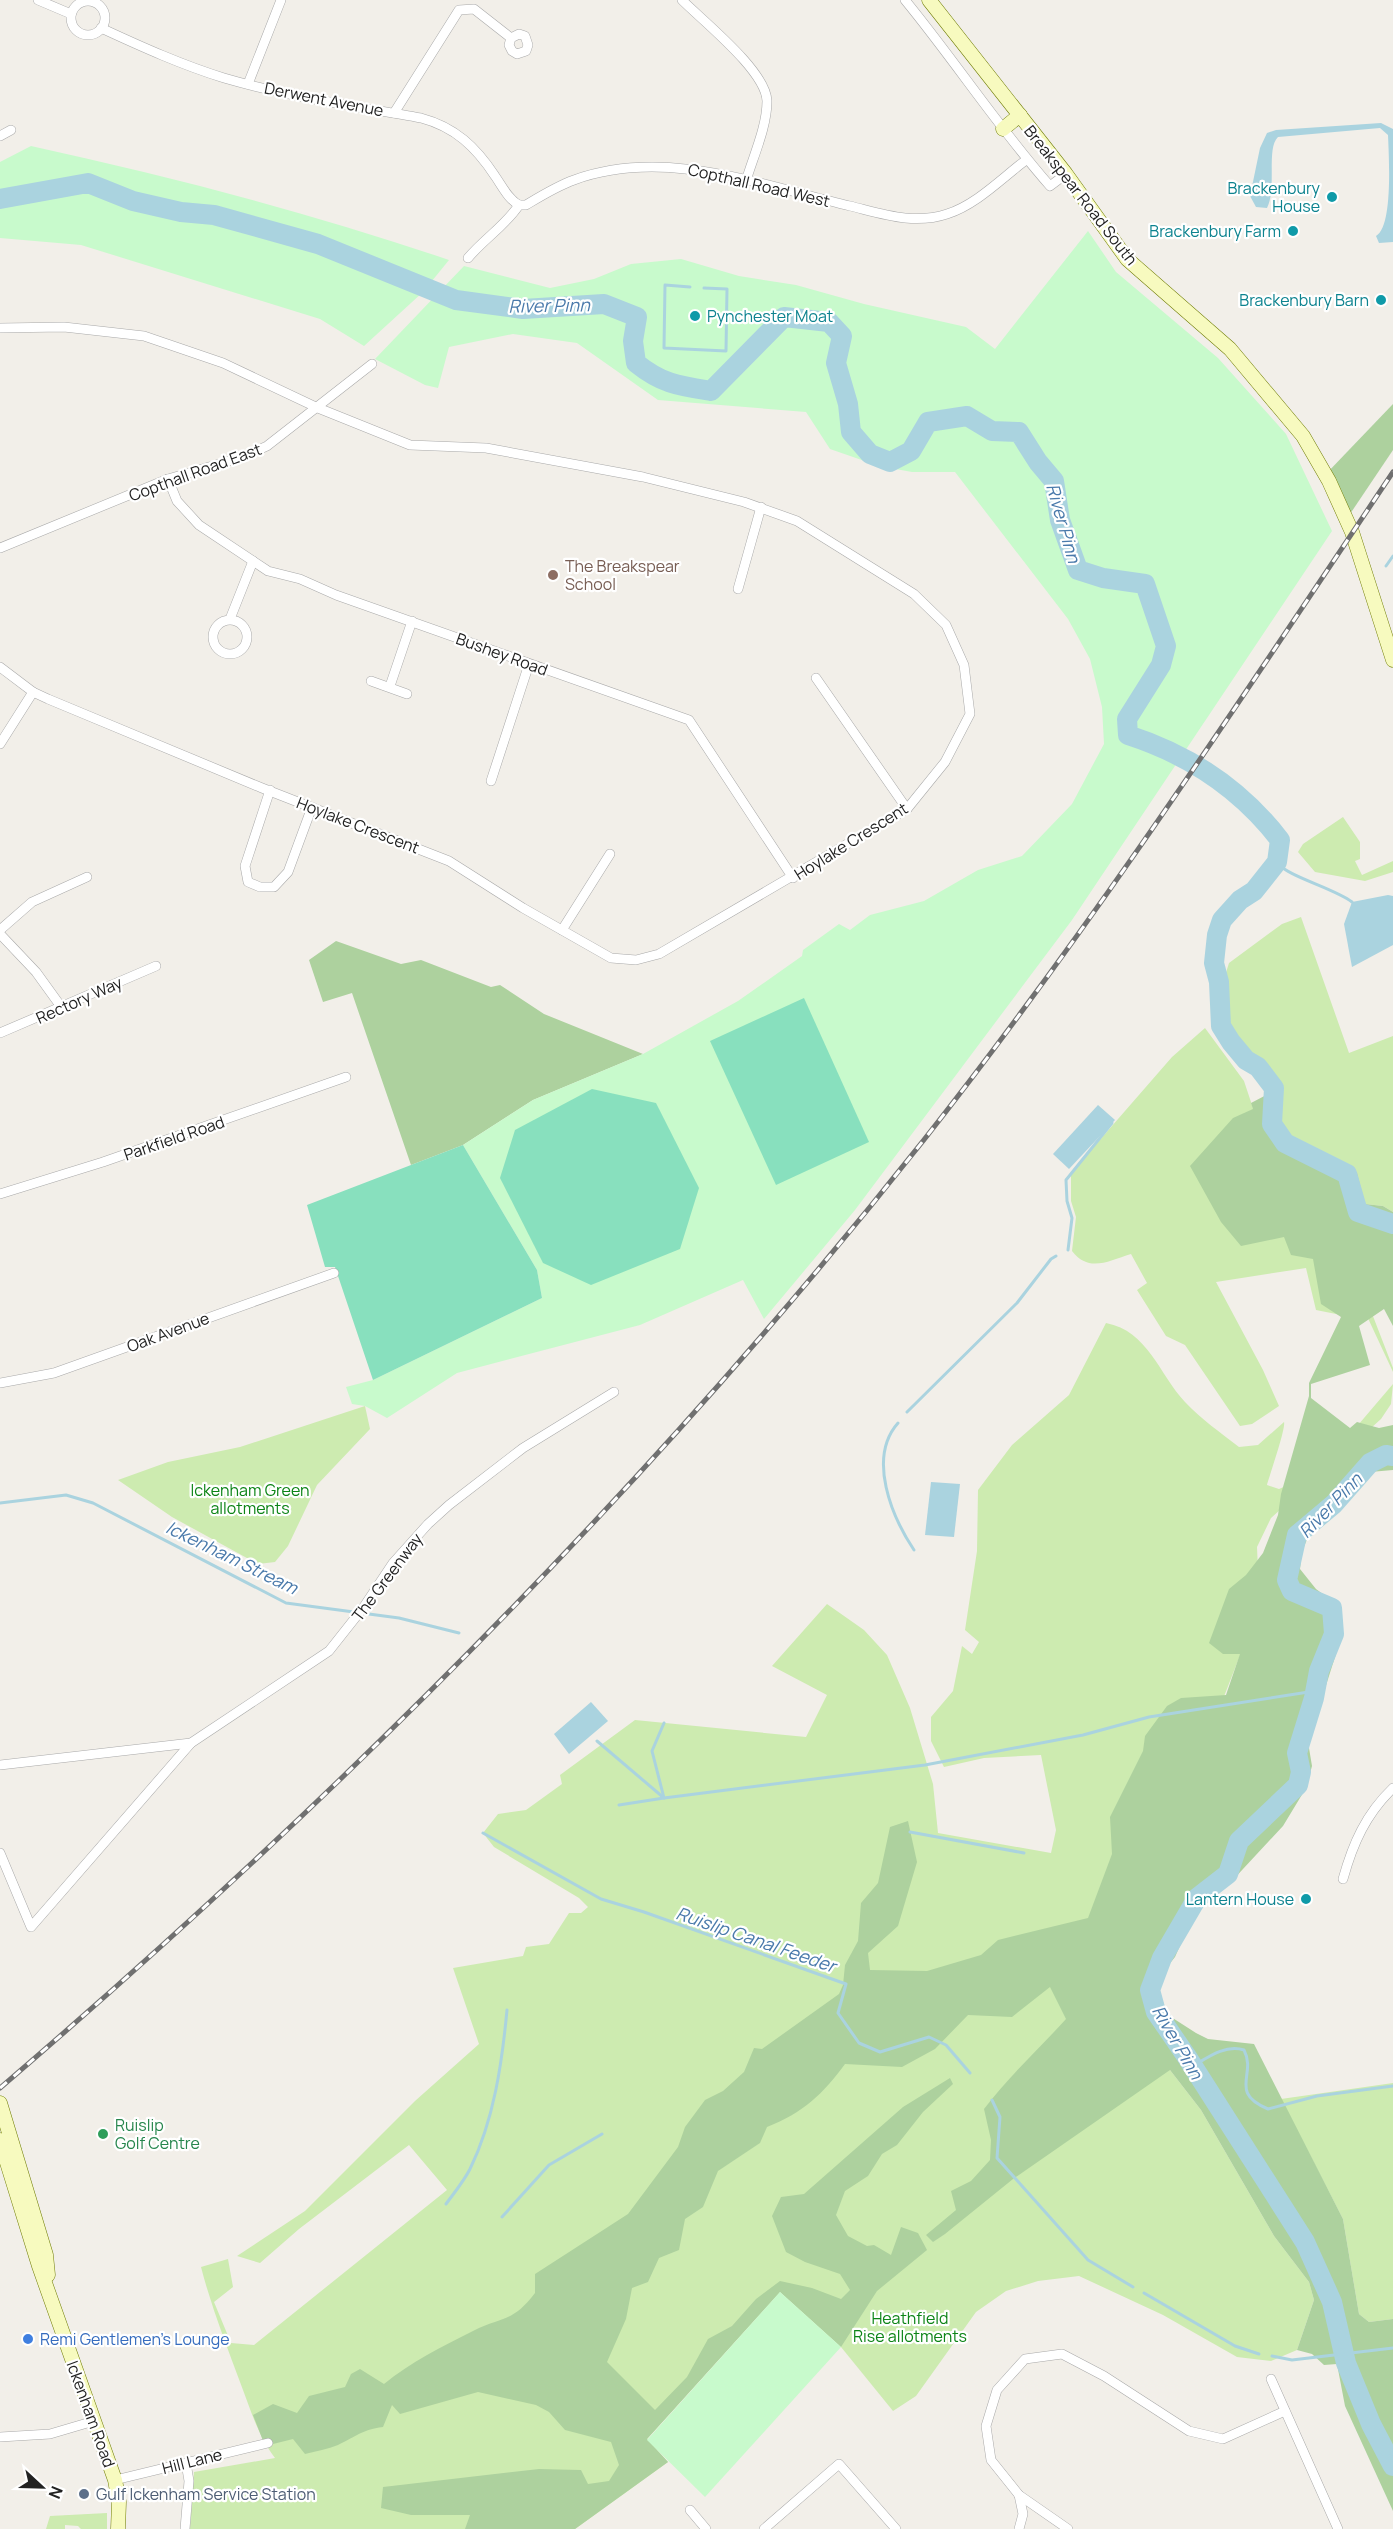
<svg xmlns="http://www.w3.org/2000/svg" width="1393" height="2529" font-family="Manrope,sans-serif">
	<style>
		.grass { fill: #cdebb0 }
		.forest { fill: #add19e }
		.park { fill: #c8facc }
		.pitch { fill: #88e0be }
		.water { fill: #aad3df }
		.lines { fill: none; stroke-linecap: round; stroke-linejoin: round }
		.stream { stroke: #aad3df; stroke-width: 3 }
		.river { stroke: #aad3df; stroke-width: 20 }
		.street-casing { stroke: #a9a9a9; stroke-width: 10 }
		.secondary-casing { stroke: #707d05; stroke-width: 15 }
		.street { stroke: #fff; stroke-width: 9 }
		.secondary { stroke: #f7fabf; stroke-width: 14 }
		.rail-casing { stroke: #707070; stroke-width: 5 }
		.rail { stroke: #fff; stroke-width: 3; stroke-dasharray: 9; stroke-linecap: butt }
		.culture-dot { fill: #0f9aa8; stroke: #fff; stroke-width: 2 }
		.education-dot { fill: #8d6e63; stroke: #fff; stroke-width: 2 }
		.leisure-dot { fill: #2e9e5b; stroke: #fff; stroke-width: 2 }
		.shop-dot { fill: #3f7fe0; stroke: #fff; stroke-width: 2 }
		.service-dot { fill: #5c6f8a; stroke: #fff; stroke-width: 2 }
		.labels { text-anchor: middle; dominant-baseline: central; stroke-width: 4.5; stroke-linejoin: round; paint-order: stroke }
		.street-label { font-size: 16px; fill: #222; stroke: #fff }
		.culture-label { font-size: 16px; fill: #0d838f; stroke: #fff; text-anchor: end }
		.education-label { font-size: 16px; fill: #785e54; stroke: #fff; text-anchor: start }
		.park-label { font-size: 16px; fill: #0c8416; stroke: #fff }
		.leisure-label { font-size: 16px; fill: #27864d; stroke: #fff; text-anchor: start }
		.shop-label { font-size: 16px; fill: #366cbe; stroke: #fff; text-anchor: start }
		.service-label { font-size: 16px; fill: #4e5e75; stroke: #fff; text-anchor: start }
		.water-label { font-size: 18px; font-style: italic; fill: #4a7aab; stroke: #fff }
	</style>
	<rect width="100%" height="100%" fill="#f2efe9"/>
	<g class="grass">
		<path d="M1343,817L1360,842V859L1355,861L1362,875L1393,861V872L1365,881L1315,872L1298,852L1303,844Z"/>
		<path d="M1301,917L1349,1053L1393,1036V1212L1383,1206L1365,1204L1357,1172L1304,1150L1275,1123L1278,1089L1273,1077L1248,1057L1225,1025L1223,982L1229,963L1282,924Z"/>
		<path d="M1205,1028L1244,1081L1253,1108L1371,1311L1393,1368V1372L1366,1314L1346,1316L1316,1310L1306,1268L1216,1282L1263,1370L1279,1406L1252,1424L1240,1426L1185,1345L1166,1336L1137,1290L1147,1283L1131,1254C1108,1261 1089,1273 1072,1251L1076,1217L1071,1201V1173L1172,1057Z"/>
		<path d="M1106,1323C1148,1331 1159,1374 1185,1402C1201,1419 1221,1433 1239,1447L1258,1445L1284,1422C1286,1428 1270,1474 1267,1485L1279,1489L1318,1472L1393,1384L1391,1404L1381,1419L1271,1518L1257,1547L1258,1570L1249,1632L1192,1779L1139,1971L1170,2070L1201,2110L1274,2236L1309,2282L1314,2300L1297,2350L1271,2361L1237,2357L1163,2315L1079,2276L1038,2281L1006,2291L976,2312L916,2396L893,2411L841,2347L780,2292L647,2439L668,2462L575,2529H190L194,2472L275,2458C258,2436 250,2408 240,2382C226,2344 211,2306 201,2267L228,2259L233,2287L214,2302L231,2343L254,2345L447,2190L409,2145L299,2229L260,2263L237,2256L305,2211L415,2101L479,2044L453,1968L523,1956L526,1947L549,1944L569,1913H581L588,1907L579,1898L494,1847L483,1833L498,1814L526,1810L562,1784L560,1775L635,1720L806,1737L827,1695L772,1666L827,1604L864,1630L887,1655L910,1708L933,1784L938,1833L1051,1853L1056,1830L1041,1755L984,1758L944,1767L931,1741V1717L953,1691L962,1646L972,1654L979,1642L965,1630L977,1551L978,1490L1012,1445L1069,1395Z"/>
		<path d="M365,1406L370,1429L317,1485L288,1546L275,1562L258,1564L172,1517L118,1480L168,1462L240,1447Z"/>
		<path d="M1393,2083V2319L1369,2322L1359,2314L1343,2219L1281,2099Z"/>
		<path d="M107,2513V2529H81L78,2526L65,2525V2529H46L50,2516Z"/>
	</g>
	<g class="forest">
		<path d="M1393,404V450L1348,517L1325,475Z"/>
		<path d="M336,941L401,964L421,960L491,987L500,985L544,1014L643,1054L533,1100L463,1145L411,1165L352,993L323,1002L309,960Z"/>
		<path d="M1278,1089L1275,1123L1304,1150L1357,1172L1365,1204L1383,1206L1393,1212V1326L1384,1309L1359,1326L1370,1365L1311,1384V1398L1350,1428L1357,1422L1379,1428L1393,1425V1470L1370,1472L1325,1524L1309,1535L1302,1551L1300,1569L1316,1589L1340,1607L1342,1635L1308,1742L1312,1766L1306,1788L1283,1826L1230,1883L1193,1916L1175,1957L1163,1972L1158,1989L1168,2015L1196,2033L1208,2039L1254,2044L1343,2219L1359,2314L1369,2322L1393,2319V2511L1345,2406L1337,2364L1324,2365L1312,2354L1297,2350L1314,2300L1309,2282L1274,2236L1201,2110L1170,2070L1013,2179L945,2234L933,2242L926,2235L956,2210L951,2191L971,2181L990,2160L991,2140L984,2109C1008,2077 1039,2049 1066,2019L1050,1987L1012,2017L968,2015L935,2049L902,2067L845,2064C823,2094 803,2113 767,2127L760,2143L718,2171L703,2207L685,2219L679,2250L659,2258L648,2282L632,2288L626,2319L607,2362L655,2410L687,2377L708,2339L732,2326L756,2299L780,2281L812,2288L841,2299L850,2290L840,2274L805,2262L786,2252L772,2216L781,2197L804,2194L903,2107L950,2078L953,2084L923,2112L897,2145L882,2154L868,2176L845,2191L836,2215L848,2236L867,2246L874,2245L891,2255L901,2227L918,2233L927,2250L877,2291L841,2347L780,2292L647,2439L668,2462L575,2529H465L470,2515H411L381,2508L383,2487L539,2469L581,2470L588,2484L609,2481L619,2465L611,2442L565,2430L549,2412L536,2405L478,2392L400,2414L392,2405L383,2427C361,2430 357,2436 338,2445C328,2449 316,2451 305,2454L293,2439L265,2446L253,2415L273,2404L297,2413L309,2396L345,2387L351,2374L360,2369L384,2384C411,2362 441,2347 473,2331C503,2316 512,2323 535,2293V2274L628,2214L678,2147L685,2127L705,2100L723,2091L744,2072L754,2048L762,2049L839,1994L843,1985L845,1965L858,1941L861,1903L878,1883L890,1827L908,1821L917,1862L898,1926L868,1953L870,1970L927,1971L981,1955L998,1940L1088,1918L1112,1854L1110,1817L1143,1751L1145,1736L1167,1706L1181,1698L1226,1695L1240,1654H1223L1209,1643L1229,1589L1246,1575L1263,1553L1278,1515L1281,1494L1309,1396V1383L1341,1317L1321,1304L1313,1259L1291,1255L1284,1237L1241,1246L1221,1222L1190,1166L1233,1118L1253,1109L1251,1103Z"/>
	</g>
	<g class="park">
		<path d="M31,146C172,177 312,213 449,260L423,292L364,346L320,319L81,245L0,238V162Z"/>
		<path d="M1088,231L1116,272L1218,358L1286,434L1332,531L1072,920L855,1210L764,1319L743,1280L640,1325L457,1373L387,1418L365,1406L352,1404L346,1387L373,1380L542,1298L537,1270L463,1145L533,1100L643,1054L738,1001L802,956L803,950L839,924L850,930L870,915L924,901L978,870L1022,856L1072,804L1104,744L1102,707L1090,659L1068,619L955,472H912L879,466L830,449L806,412L658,400L577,343L513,334L449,347L438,388L425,385L375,359L464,266L550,288L594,279L631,264L681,259L739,276L796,285L864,304L966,327L995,349Z"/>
		<path d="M780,2292L841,2347L705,2497L647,2440Z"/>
	</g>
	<g class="pitch">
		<path d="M804,998L869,1142L776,1185L710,1041Z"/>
		<path d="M592,1089L656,1103L699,1188L680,1249L591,1285L543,1263L500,1178L515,1130Z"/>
		<path d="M463,1145L537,1270L542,1298L373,1380L335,1267H325L307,1205Z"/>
	</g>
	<g class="water">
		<path d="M1381,123L1393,129V242L1379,243L1376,236C1393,227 1389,158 1388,135L1380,128L1278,137C1266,148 1277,189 1267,208L1256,207L1250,196L1260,148L1267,133L1276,130Z"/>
		<path d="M1388,895L1393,896V945L1352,967L1344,924L1352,902Z"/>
		<path d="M1098,1105L1115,1120L1069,1169L1053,1154Z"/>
		<path d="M931,1482L960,1484L954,1537L925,1535Z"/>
		<path d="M591,1702L608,1721L569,1754L554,1734Z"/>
	</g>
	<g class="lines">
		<g class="stream">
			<path d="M690,287L665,285L664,348L726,351L727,289L704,288"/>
			<path d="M1386,566L1393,556"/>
			<path d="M1277,862C1285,876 1334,888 1352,902"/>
			<path d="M1068,1250L1072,1218L1067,1201L1066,1180L1112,1123"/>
			<path d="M907,1412L1017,1303L1051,1259L1056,1256"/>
			<path d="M898,1423C867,1458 892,1517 914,1550"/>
			<path d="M0,1503L66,1495L93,1503L286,1603L399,1618L459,1633"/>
			<path d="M597,1741L664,1798L925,1765L1083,1735L1149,1717L1315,1691"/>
			<path d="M619,1805L664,1798L652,1751L664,1723"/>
			<path d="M910,1832L1024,1853"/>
			<path d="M483,1833L601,1899L644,1912L846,1984L838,2013L859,2043L880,2052L929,2037L946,2045L970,2073"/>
			<path d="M1193,2066C1208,2057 1226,2044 1244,2050C1257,2075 1228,2092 1268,2109L1317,2096L1393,2086"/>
			<path d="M992,2100L1000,2117L997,2158L1088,2260L1133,2287"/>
			<path d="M446,2204C454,2193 464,2181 470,2169C494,2120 502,2063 507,2010"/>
			<path d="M502,2217L549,2165L602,2134"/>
			<path d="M1144,2293L1235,2346L1259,2354"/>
			<path d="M1272,2356L1292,2360L1393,2348"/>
		</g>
		<g class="river">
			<path d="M0,199L88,183L133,201L181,212L214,215L318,244L456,300L523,309L604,304L637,317L633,341L636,363C662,384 679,386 711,391L784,317L829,322L842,336L836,363L848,404L851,432L870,454L890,462L911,451L928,422L967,416L992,431L1019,432L1038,462L1054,481L1060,520L1078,570L1103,578L1145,584L1166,646L1161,665L1127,719L1128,735C1190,755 1240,788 1280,840L1277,862L1254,891L1240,900L1222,920L1217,935L1214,963L1219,982L1221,1026L1231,1042L1246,1060L1258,1067L1274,1088L1272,1124L1285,1143L1347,1174L1358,1212L1393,1224"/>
			<path d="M1393,1456L1386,1455L1370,1463L1334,1504L1297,1535L1287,1580L1292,1591L1332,1608L1334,1634L1319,1671L1314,1698L1297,1753L1301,1772L1298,1785L1239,1841L1228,1874L1197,1898L1162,1958L1150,1990L1156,2012L1187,2057L1305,2242L1332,2302L1346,2363L1371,2424L1393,2466"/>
		</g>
		<g class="street-casing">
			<g id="street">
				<path d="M38,0L71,14"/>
				<path d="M682,0C704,22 766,71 767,101C767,127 753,157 746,181"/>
				<path d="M905,0C955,61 998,127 1050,186L1066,174"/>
				<circle cx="88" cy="18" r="17"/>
				<path d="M101,28C142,47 182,65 224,78C289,97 355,106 421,118C455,127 476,147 495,176C502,186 508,199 519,205"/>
				<path d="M248,84L281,0"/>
				<path d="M394,113L459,10L474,9L511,38L519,34L525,36L528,45L526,51L517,54L512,51L509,45L511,38"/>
				<path d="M0,136L11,130"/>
				<path d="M468,258C484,239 506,225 519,205H526C541,196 557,186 574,180C664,147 761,185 850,206C883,214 914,225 947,214C976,205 1002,178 1026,160"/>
				<path d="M0,328L64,327L144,336L223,363L318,408L410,445L486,448L643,477L744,502L797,521L914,594L946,625L964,665L970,714L945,762L907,809L659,954L636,960L611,958L523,908L449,861L262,788L48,699L33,692L0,667"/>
				<path d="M168,479L177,501L199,525L268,571L300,579L336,595L689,720L793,878"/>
				<path d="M0,548L168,479L243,457L267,446L372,364"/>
				<path d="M738,589L761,507"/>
				<path d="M230,619L253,561"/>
				<circle cx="230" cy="637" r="17"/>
				<path d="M816,678L907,809"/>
				<path d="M371,681L407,694"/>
				<path d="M390,686L412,621"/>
				<path d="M0,744L33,692"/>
				<path d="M491,781L529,664"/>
				<path d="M270,790L245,866L248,882L260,887H274L288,872L312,807"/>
				<path d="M0,930L32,902L87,877"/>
				<path d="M562,930L610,854"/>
				<path d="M0,934L36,972L62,1008"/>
				<path d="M0,1033L156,966"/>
				<path d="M0,1194L103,1162L346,1077"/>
				<path d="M0,1383L54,1373L334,1273"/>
				<path d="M0,1765L191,1743L329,1651L363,1608L393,1563L428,1524L449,1505L523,1448L614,1392"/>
				<path d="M0,1853L31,1927L191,1743"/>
				<path d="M1343,1879C1353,1843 1366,1814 1393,1788"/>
				<path d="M1271,2379L1338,2529"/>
				<path d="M0,2437L50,2434L94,2421"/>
				<path d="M115,2480L268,2443"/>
				<path d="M690,2510L706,2529"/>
				<path d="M185,2529L189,2481L186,2463"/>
				<path d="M764,2529L839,2464L896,2529"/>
				<path d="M1019,2529L1023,2514L1019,2495"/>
				<path d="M1068,2529L1019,2495L991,2460L986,2426L997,2390L1025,2359L1062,2354L1104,2376L1189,2431L1223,2439L1285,2411"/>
			</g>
		</g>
		<g class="secondary-casing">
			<g id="secondary">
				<path d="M929,0L1066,174L1127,259L1230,349L1303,436L1329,481L1352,532L1393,660"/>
				<path d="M1003,129L1020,115"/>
				<path d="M0,2103L46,2255L48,2275"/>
				<path d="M0,2140L39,2266L115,2480L119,2502L118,2529"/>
			</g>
		</g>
		<use href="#street" class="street"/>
		<use href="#secondary" class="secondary"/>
		<g class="rail-casing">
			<path id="rail" d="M0,2088C335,1801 648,1488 923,1141C1092,927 1241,699 1393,472"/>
		</g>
		<use href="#rail" class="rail"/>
	</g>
	<g class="culture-dot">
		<circle cx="1332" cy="197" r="6"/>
		<circle cx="1293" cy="231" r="6"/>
		<circle cx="1381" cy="300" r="6"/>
		<circle cx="695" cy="316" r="6"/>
		<circle cx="1306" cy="1899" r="6"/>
	</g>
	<circle class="education-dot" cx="553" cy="575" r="6"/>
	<circle class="leisure-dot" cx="103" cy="2134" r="6"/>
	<circle class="shop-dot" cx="28" cy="2339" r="6"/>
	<circle class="service-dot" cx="84" cy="2494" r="6"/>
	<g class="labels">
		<g class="street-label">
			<text transform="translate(324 99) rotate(11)">Derwent Avenue</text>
			<text transform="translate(759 185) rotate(13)">Copthall Road West</text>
			<text transform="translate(1081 195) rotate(52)">Breakspear Road South</text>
			<text transform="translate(195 472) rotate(-20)">Copthall Road East</text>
			<text transform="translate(502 654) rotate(20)">Bushey Road</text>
			<text transform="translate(358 825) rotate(21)">Hoylake Crescent</text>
			<text transform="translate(851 841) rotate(-32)">Hoylake Crescent</text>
			<text transform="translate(79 1000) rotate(-24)">Rectory Way</text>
			<text transform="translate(174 1138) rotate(-19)">Parkfield Road</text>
			<text transform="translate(168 1332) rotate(-20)">Oak Avenue</text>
			<text transform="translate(387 1577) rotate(-53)">The Greenway</text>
			<text transform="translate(91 2414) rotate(70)">Ickenham Road</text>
			<text transform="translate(192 2461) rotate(-14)">Hill Lane</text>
		</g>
		<g class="culture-label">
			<text x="1320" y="188">Brackenbury<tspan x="1320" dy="18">House</tspan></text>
			<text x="1281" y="231">Brackenbury Farm</text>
			<text x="1369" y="300">Brackenbury Barn</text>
			<text x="707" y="316" text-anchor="start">Pynchester Moat</text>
			<text x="1294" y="1899">Lantern House</text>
		</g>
		<g class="education-label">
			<text x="565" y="566">The Breakspear<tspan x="565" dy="18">School</tspan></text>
		</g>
		<g class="park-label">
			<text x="250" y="1490">Ickenham Green<tspan x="250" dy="18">allotments</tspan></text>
			<text x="910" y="2318">Heathfield<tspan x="910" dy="18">Rise allotments</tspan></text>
		</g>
		<g class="leisure-label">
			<text x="115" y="2125">Ruislip<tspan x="115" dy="18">Golf Centre</tspan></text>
		</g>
		<g class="shop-label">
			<text x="40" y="2339">Remi Gentlemen's Lounge</text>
		</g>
		<g class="service-label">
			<text x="96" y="2494">Gulf Ickenham Service Station</text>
		</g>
		<g class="water-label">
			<text transform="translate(549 305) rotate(-1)">River Pinn</text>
			<text transform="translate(1064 523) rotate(74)">River Pinn</text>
			<text transform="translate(1330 1505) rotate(-46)">River Pinn</text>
			<text transform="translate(232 1557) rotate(26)">Ickenham Stream</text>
			<text transform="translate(756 1939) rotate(19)">Ruislip Canal Feeder</text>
			<text transform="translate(1178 2042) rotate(60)">River Pinn</text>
		</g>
	</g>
	<g transform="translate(42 2487) rotate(112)" stroke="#ffffff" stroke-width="4.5" paint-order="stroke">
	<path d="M0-4.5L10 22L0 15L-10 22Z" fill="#222222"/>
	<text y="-9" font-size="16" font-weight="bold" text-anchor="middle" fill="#222222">N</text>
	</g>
</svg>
